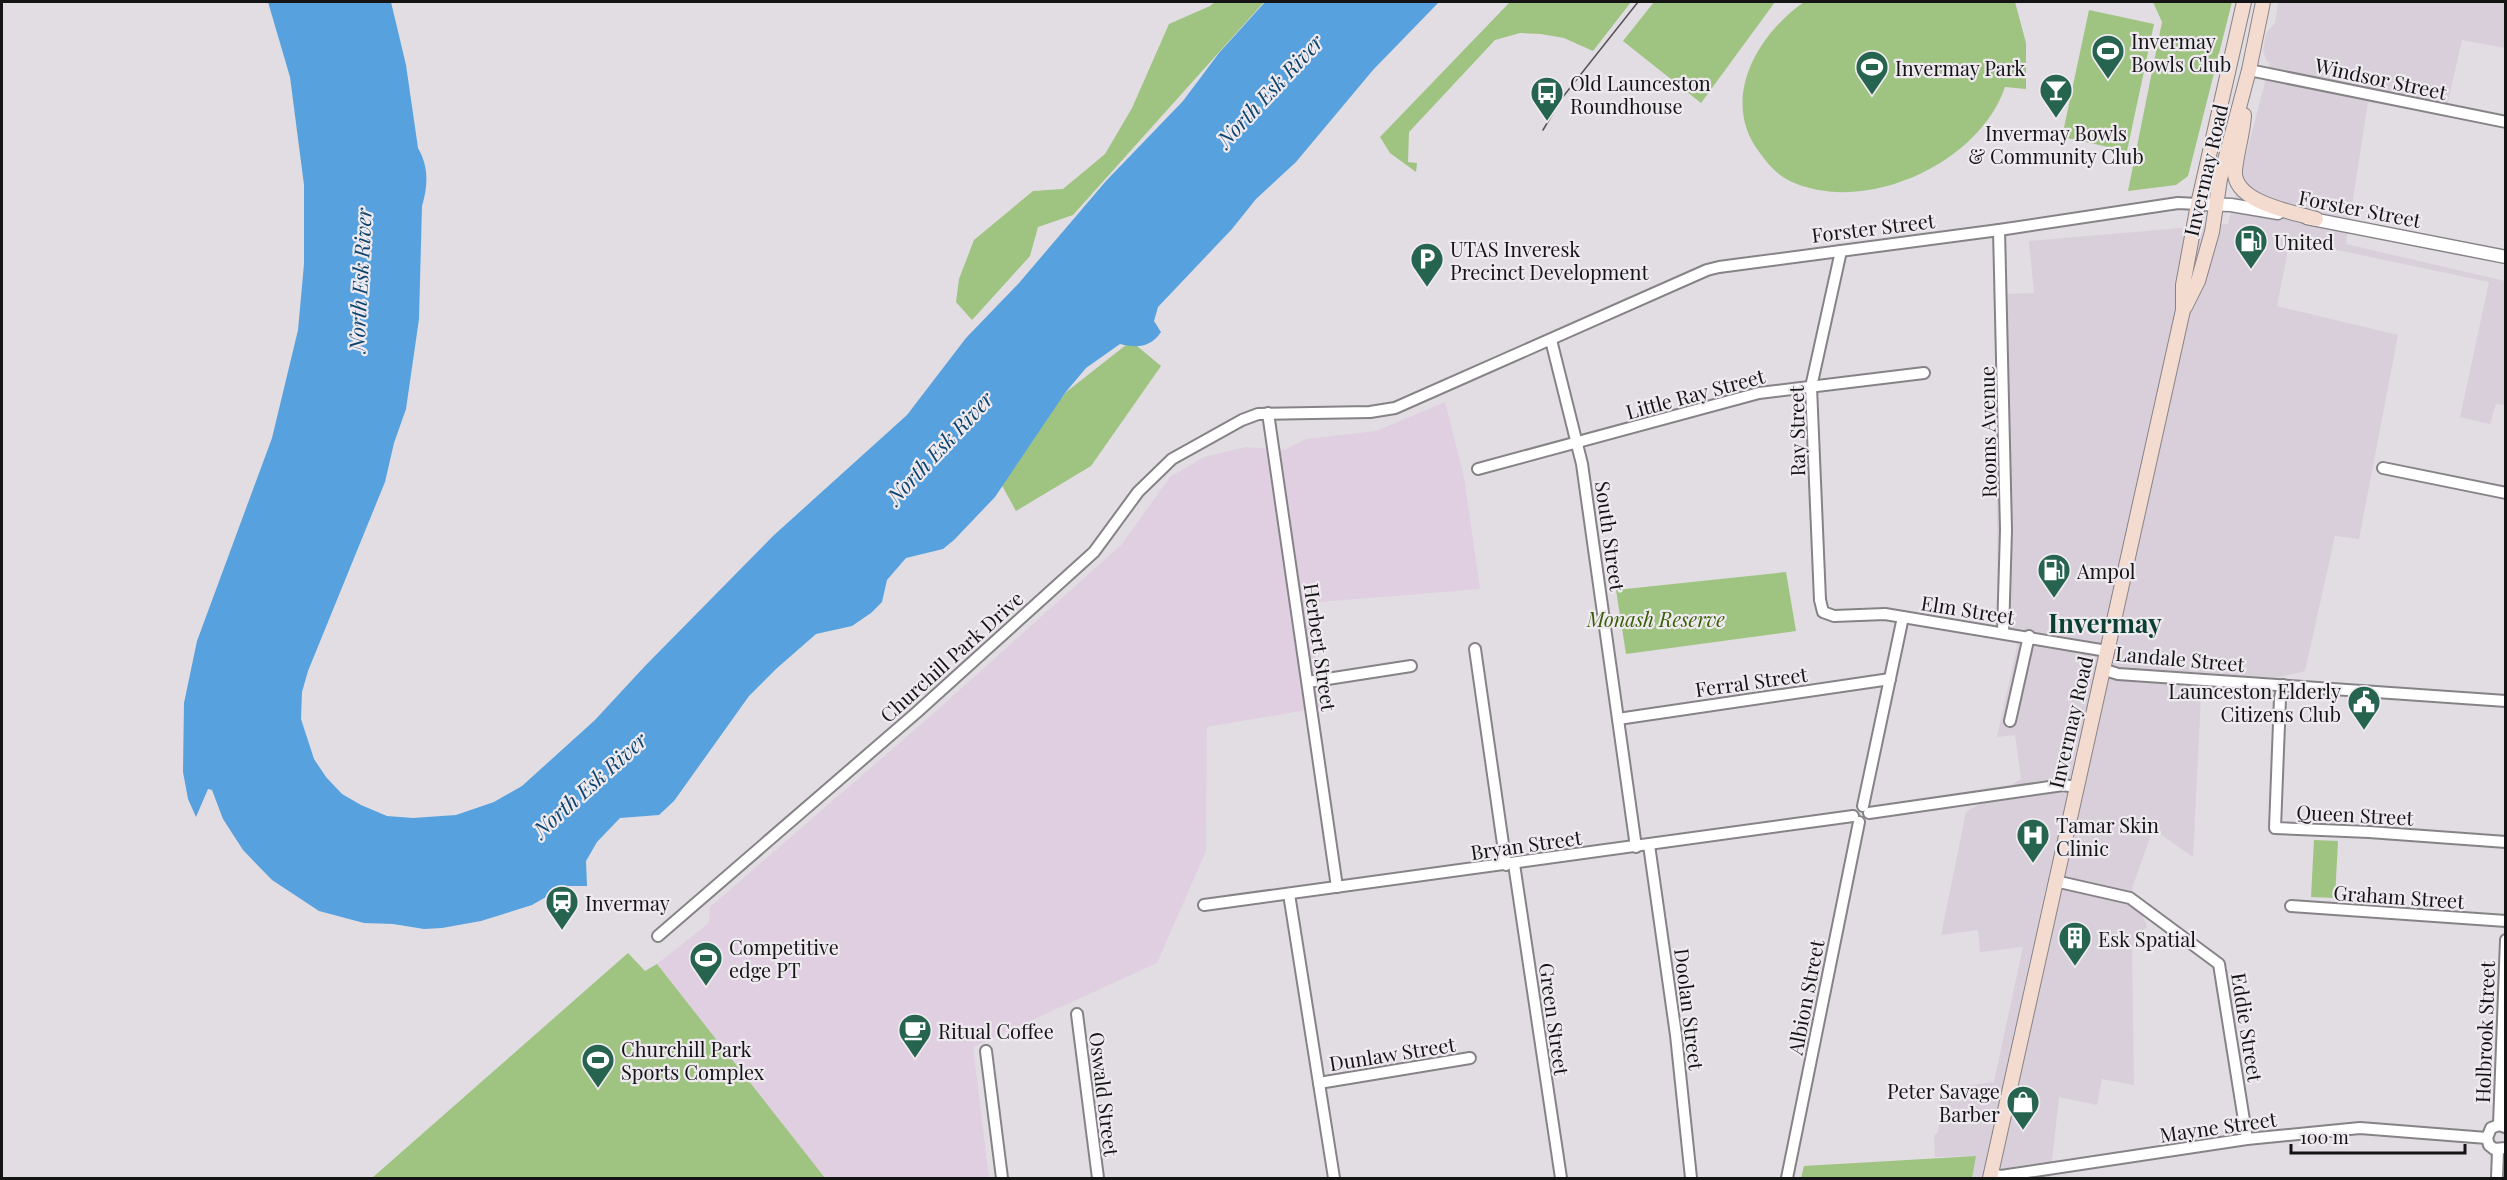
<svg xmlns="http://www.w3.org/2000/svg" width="2507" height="1180" font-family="'Playfair Display',serif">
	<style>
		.built { fill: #d8cfda }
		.industrial { fill: #dfcfe1 }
		.green { fill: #9fc381 }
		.water { fill: #58a1df }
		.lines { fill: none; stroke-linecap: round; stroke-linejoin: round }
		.minor-casing { stroke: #868387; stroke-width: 14 }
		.tertiary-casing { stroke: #868387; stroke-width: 15 }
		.secondary-casing { stroke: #868387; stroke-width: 16 }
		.minor { stroke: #fff; stroke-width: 10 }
		.tertiary { stroke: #fff; stroke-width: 12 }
		.secondary { stroke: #f3dbd0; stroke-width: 14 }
		.tram { stroke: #555356; stroke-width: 1.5 }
		.labels { text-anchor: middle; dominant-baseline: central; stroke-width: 4.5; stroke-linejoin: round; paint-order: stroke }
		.poi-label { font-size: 20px; fill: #151415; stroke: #eeeaef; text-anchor: start }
		.street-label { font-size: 20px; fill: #151415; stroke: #eeeaef }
		.park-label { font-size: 20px; font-style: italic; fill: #395e05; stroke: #eeeaef }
		.water-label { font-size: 21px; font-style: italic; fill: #0b436c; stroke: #eeeaef }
		.district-label { font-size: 26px; font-weight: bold; fill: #0b3f30; stroke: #eeeaef }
	</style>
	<rect width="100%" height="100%" fill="#e1dde2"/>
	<path class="built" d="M2278,2H2505V48L2462,40L2445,115L2368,102L2346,244L2505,281V405L2496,404L2490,424L2460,417L2489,282L2290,240L2277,306L2398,335L2359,539L2335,536L2305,671L2201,696L2193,857L2153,829L2132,888L2147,926L2132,947L2134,1085L2102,1079L2097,1105L2059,1097L2050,1178H1972L1975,1156L1935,1157L1934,1136L1938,1132L1941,1112L1939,1089L1994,1082L2023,947L1980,952L1978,930L1941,935L1966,812L2021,779L2015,735L1997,737L2018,643L1998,622L1995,307L2007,294L2034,293L2029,241L2228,224L2270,63L2267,61L2263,51L2266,33L2275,23Z"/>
	<path class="industrial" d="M1445,402L1464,477L1480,589L1307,603L1323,707L1207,727L1206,851L1157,963L973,1047L989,1178H825L657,964L709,923L710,907L934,713L1122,544L1170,477L1204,457L1246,447L1285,450L1306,439L1376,431Z"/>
	<g class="green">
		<path d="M1215,2H1264L1073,215L1038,227L1030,256L972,320L956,302L959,279L974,240L1033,191L1063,189L1105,154L1132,108L1169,24L1210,6Z"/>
		<path d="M1510,2H1631L1593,51L1564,38L1541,34L1520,33L1495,40L1409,132L1408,162L1417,163L1416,172L1390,153L1380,137Z"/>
		<path d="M1654,2H1775L1701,103L1623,41Z"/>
		<path d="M1804,2H2015L2026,43V89L2005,87C1979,164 1864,216 1790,181C1777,175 1768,164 1760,153C1719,100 1757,35 1804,2Z"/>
		<path d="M2153,2H2232L2188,176L2176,185L2128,191L2162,22Z"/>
		<path d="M2089,10L2154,24L2127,151L2062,137Z"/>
		<path d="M1131,341L1161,366L1091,466L1016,511L999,480L1065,393Z"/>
		<path d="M1786,572L1796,631L1626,654L1616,590Z"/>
		<path d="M2314,840L2338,841L2335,898L2311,897Z"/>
		<path d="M628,953L645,971L657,964L825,1178H372Z"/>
		<path d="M1976,1156L1972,1178H1801L1804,1166Z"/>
	</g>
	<path class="water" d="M268,2H391L406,65L418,148C429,167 428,186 422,206L419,319L406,409L394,443L385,482L308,671L302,692L301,719L314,759L326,777L342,794L361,805L387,816L413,818L456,815L494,802L522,786L595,720L645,666L773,536L907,415L966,338L1019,283L1106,181L1183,101L1219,53L1265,2H1439L1373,70L1296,162L1256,199L1232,229L1158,307L1154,321L1161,332C1150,348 1137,348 1120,344L1086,368L1065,393L995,497L954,540L943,549L906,558L887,580L882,602L871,613L852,626L816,634L776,669L749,696L674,801L659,815L620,818L597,842L586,861L587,886H565L532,905L481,921L442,928L424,929L393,924L364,923L319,911L272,880L243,850L223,819L212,790L208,789L196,817L188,799L183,772L184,703L197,641L272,438L298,330L304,264V185L290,77Z"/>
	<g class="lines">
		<g class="minor-casing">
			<g id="minor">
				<path d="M2249,70L2506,122"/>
				<path d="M1999,230L2006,530L2003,633"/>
				<path d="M1841,251L1811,387L1820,600L1823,612L1834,616L1885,614L2107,651"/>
				<path d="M1551,340L1582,464L1636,847"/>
				<path d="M1268,413L1337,887"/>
				<path d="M2383,468L2506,493"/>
				<path d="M1478,469L1759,393L1924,373"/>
				<path d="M1475,649L1506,865"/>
				<path d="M2102,669L2118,674L2506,701"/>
				<path d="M1308,682L1411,666"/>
				<path d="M2283,685L2280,698L2275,828L2369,832L2506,842"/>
				<path d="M1618,719L1890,679"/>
				<path d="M2010,721L2029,636"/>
				<path d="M1863,806L1903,617"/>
				<path d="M1869,813L2063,785L2076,787"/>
				<path d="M1649,845L1676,1035L1691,1178"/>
				<path d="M1514,864L1561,1178"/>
				<path d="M2055,881L2130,898L2219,964L2247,1139"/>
				<path d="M1289,894L1334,1178"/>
				<path d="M1204,905L1853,816"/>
				<path d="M2291,906L2506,921"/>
				<path d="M658,936L916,713L1094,552L1138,492L1172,459L1242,420L1258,414L1370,412L1395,408L1707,270L1719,267L1999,230L2178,203L2198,204"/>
				<path d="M1077,1014L1098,1178"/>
				<path d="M986,1051L1002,1178"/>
				<path d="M1319,1083L1470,1058"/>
				<path d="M2499,1125L2506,940"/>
				<path d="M2505,1127L2499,1125L2491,1128L2487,1138L2489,1145L2494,1149L2506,1148"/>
				<path d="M1991,1174L2001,1176L2247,1139L2360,1128L2487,1138"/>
				<path d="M1787,1178L1859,822"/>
				<path d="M2497,1178L2498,1150"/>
			</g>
		</g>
		<g class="tertiary-casing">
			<g id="tertiary">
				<path d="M2198,204L2231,205L2278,213"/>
				<path d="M2307,218L2506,257"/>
			</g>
		</g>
		<g class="secondary-casing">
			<g id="secondary">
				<path d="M2244,115C2243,133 2237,151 2235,170C2232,202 2292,212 2316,219"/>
				<path d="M2185,307L2198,281L2212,232L2220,179L2249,70L2263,2"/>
				<path d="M1990,1178L2183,310V285L2198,204L2244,2"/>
			</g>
		</g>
		<use href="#minor" class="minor"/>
		<use href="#tertiary" class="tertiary"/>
		<use href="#secondary" class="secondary"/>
		<path class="tram" d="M1543,130L1562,98L1638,2"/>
	</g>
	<defs>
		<g id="stadium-pin" transform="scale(1.725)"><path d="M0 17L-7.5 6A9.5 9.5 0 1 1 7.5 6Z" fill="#266450" stroke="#eeeaef"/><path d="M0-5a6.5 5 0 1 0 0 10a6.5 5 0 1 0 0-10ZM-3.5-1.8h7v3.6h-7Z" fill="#fff"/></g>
		<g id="bar-pin" transform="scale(1.725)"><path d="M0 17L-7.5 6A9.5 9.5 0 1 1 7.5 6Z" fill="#266450" stroke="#eeeaef"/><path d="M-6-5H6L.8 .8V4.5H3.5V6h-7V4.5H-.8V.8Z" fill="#fff"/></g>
		<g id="bus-pin" transform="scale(1.725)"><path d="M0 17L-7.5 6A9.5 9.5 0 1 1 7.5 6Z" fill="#266450" stroke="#eeeaef"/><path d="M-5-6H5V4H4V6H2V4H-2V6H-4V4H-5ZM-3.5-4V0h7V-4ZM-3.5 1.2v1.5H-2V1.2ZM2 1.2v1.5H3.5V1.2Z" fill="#fff"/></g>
		<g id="fuel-pin" transform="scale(1.725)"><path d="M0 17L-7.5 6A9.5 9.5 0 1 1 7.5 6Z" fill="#266450" stroke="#eeeaef"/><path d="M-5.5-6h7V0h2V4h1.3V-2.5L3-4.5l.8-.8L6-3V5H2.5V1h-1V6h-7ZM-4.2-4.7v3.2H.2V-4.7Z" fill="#fff"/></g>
		<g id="parking-pin" transform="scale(1.725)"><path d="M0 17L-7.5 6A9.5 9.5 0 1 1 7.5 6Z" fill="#266450" stroke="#eeeaef"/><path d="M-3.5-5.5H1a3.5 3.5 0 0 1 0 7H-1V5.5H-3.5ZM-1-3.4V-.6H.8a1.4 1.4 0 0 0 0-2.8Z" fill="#fff"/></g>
		<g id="civic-pin" transform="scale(1.725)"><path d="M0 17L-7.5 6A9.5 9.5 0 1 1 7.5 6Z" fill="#266450" stroke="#eeeaef"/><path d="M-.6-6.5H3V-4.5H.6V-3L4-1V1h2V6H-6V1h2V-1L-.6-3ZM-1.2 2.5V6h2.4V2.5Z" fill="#fff"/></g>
		<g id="hospital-pin" transform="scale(1.725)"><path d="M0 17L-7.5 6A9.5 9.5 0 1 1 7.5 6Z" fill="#266450" stroke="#eeeaef"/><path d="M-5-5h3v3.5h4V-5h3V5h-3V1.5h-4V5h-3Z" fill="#fff"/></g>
		<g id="station-pin" transform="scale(1.725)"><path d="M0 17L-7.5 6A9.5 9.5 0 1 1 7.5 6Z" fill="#266450" stroke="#eeeaef"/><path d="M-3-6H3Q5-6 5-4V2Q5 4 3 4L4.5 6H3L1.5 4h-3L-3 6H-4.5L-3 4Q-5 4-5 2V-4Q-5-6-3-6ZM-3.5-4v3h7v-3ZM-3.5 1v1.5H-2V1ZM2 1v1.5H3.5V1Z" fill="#fff"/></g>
		<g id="building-pin" transform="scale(1.725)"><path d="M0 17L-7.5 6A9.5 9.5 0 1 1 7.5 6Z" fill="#266450" stroke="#eeeaef"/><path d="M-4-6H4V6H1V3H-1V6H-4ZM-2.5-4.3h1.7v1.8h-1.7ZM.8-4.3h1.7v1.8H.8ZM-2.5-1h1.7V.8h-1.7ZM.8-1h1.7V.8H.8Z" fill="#fff"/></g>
		<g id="cafe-pin" transform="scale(1.725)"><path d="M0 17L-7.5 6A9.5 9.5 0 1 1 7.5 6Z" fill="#266450" stroke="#eeeaef"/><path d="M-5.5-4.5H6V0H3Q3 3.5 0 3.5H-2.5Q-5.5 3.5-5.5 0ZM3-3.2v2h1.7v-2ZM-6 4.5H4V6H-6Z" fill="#fff"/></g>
		<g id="shop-pin" transform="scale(1.725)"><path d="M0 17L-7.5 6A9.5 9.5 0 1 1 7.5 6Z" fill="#266450" stroke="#eeeaef"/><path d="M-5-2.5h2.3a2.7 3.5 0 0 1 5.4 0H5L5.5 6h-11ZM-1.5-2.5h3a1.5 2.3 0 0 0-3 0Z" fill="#fff"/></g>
	</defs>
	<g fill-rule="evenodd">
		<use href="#stadium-pin" x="2108" y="51"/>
		<use href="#stadium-pin" x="1872" y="67"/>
		<use href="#bar-pin" x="2056" y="90"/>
		<use href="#bus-pin" x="1547" y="93"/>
		<use href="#fuel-pin" x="2251" y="241"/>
		<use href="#parking-pin" x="1427" y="259"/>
		<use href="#fuel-pin" x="2054" y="570"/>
		<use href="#civic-pin" x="2364" y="702"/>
		<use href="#hospital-pin" x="2033" y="835"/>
		<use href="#station-pin" x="562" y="902"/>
		<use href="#building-pin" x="2075" y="938"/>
		<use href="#stadium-pin" x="706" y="958"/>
		<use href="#cafe-pin" x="915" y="1030"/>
		<use href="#stadium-pin" x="598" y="1060"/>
		<use href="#shop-pin" x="2023" y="1102"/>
	</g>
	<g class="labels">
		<g class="poi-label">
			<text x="2131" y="40">Invermay<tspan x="2131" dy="23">Bowls Club</tspan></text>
			<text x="1895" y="67">Invermay Park</text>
			<text x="1570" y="82">Old Launceston<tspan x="1570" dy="23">Roundhouse</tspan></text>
			<text x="2056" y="132" text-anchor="middle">Invermay Bowls<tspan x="2056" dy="23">&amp; Community Club</tspan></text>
			<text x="2274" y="241">United</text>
			<text x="1450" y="248">UTAS Inveresk<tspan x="1450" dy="23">Precinct Development</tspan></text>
			<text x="2077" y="570">Ampol</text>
			<text x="2341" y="690" text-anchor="end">Launceston Elderly<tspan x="2341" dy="23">Citizens Club</tspan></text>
			<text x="2056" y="824">Tamar Skin<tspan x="2056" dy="23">Clinic</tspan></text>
			<text x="585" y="902">Invermay</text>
			<text x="2098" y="938">Esk Spatial</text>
			<text x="729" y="946">Competitive<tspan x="729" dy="23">edge PT</tspan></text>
			<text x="938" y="1030">Ritual Coffee</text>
			<text x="621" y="1048">Churchill Park<tspan x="621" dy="23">Sports Complex</tspan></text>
			<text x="2000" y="1090" text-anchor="end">Peter Savage<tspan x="2000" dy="23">Barber</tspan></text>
		</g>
		<g class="street-label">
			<text transform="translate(2381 78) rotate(12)">Windsor Street</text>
			<text transform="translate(2205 170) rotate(-77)">Invermay Road</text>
			<text transform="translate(2360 208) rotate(11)">Forster Street</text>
			<text transform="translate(1873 227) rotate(-7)">Forster Street</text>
			<text transform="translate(1695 393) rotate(-15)">Little Ray Street</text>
			<text transform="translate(1796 431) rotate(-91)">Ray Street</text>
			<text transform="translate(1987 432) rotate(-91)">Rooms Avenue</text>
			<text transform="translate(1611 536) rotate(82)">South Street</text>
			<text transform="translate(1968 609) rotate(9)">Elm Street</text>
			<text transform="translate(1321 647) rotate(82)">Herbert Street</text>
			<text transform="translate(951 656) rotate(-42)">Churchill Park Drive</text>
			<text transform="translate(2180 658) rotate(5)">Landale Street</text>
			<text transform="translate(1751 681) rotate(-8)">Ferral Street</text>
			<text transform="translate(2070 722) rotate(-77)">Invermay Road</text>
			<text transform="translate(2355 814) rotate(3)">Queen Street</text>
			<text transform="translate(1526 844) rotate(-8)">Bryan Street</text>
			<text transform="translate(2399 896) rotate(4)">Graham Street</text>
			<text transform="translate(1805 997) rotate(-79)">Albion Street</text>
			<text transform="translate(1690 1009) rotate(83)">Doolan Street</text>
			<text transform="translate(1555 1019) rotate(82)">Green Street</text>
			<text transform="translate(2248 1027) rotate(81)">Eddie Street</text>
			<text transform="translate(2484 1032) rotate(-88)">Holbrook Street</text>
			<text transform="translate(1392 1053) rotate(-9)">Dunlaw Street</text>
			<text transform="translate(1105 1094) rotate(83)">Oswald Street</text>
			<text transform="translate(2218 1126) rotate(-8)">Mayne Street</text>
		</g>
		<g class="park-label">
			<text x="1656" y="618">Monash Reserve</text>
		</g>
		<g class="water-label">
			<text transform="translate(1269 90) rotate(-47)">North Esk River</text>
			<text transform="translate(359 280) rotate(-87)">North Esk River</text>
			<text transform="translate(939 447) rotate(-47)">North Esk River</text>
			<text transform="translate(589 784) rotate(-42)">North Esk River</text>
		</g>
		<g class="district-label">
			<text x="2105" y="622">Invermay</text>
		</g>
	</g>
	<rect width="2507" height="1180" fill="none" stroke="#151415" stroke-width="6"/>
	<path d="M2291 1144v9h174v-9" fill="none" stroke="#151415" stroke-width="3"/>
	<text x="2300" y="1144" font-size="18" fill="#151415" stroke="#eeeaef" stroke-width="4.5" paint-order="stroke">100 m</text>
</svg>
